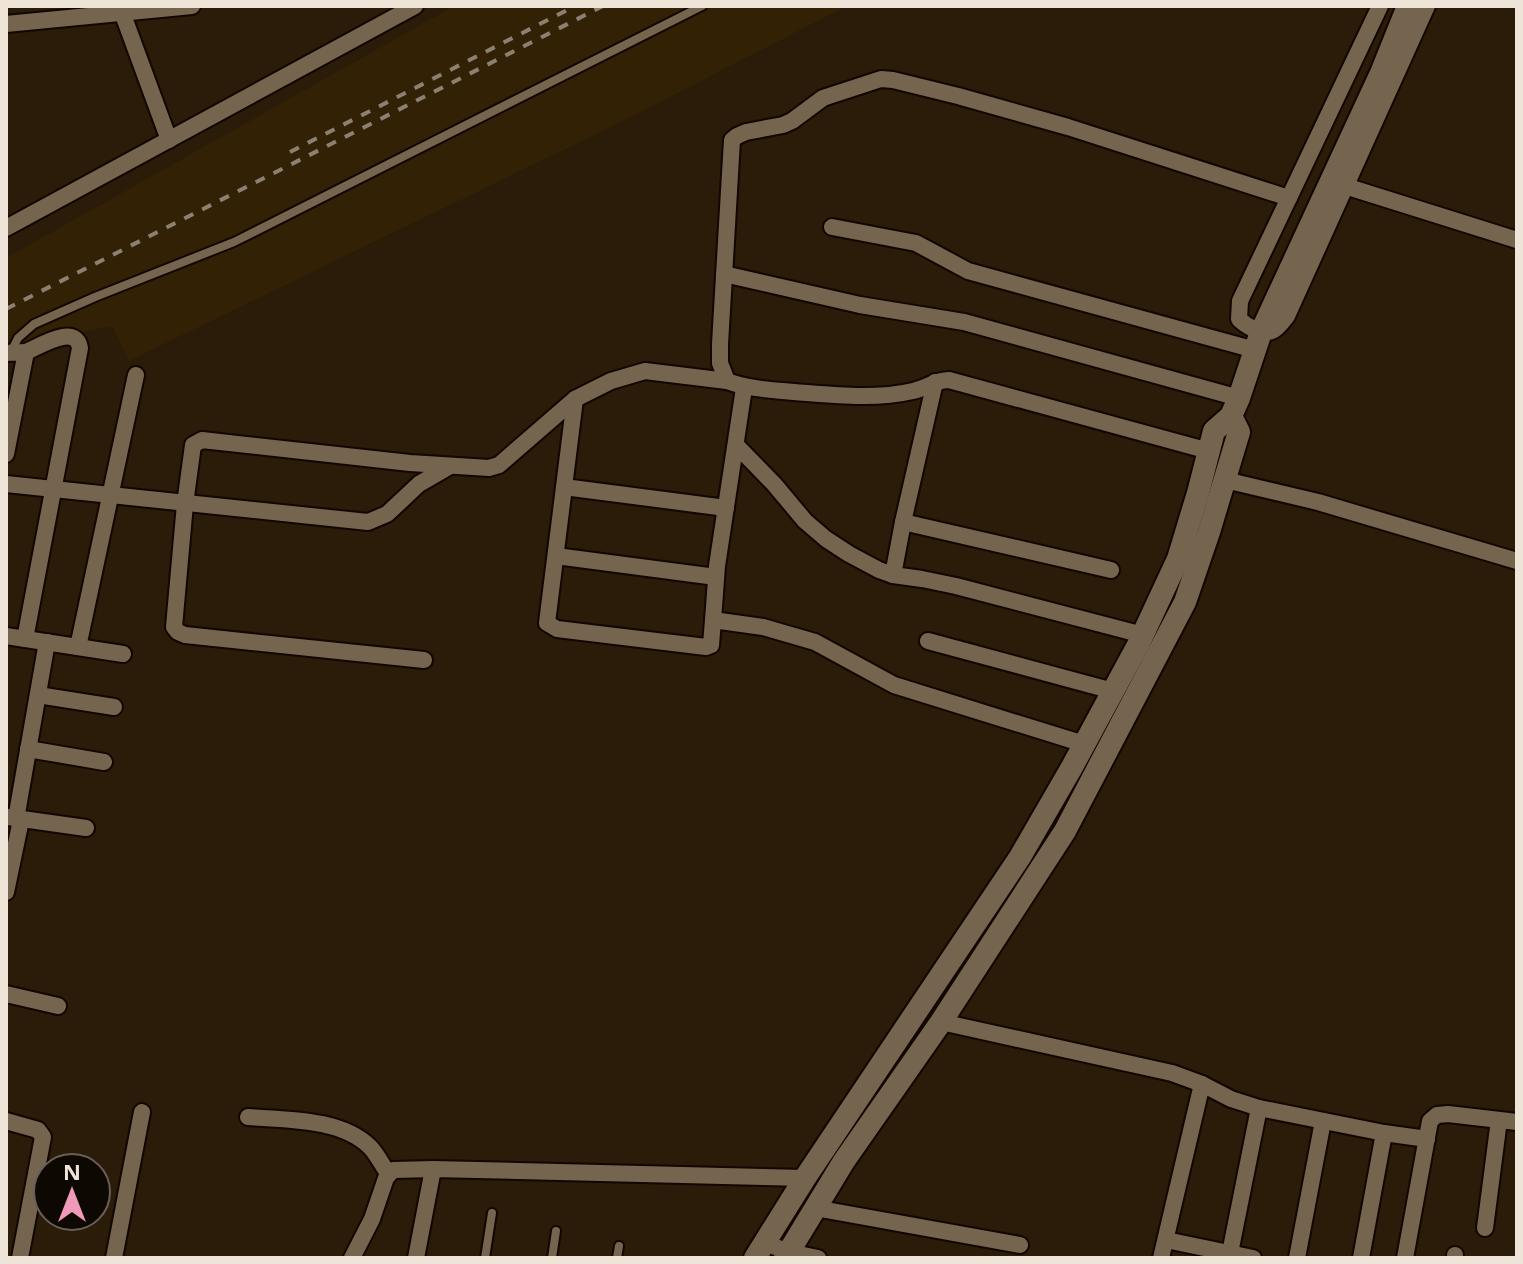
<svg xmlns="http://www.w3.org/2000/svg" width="1523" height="1264" font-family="'Noto Sans',sans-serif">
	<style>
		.built { fill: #332106 }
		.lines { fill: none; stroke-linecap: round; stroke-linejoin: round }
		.service-casing { stroke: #120600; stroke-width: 12 }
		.minor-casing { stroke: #120600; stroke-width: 20 }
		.secondary-casing { stroke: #120600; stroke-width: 26 }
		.service { stroke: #75654f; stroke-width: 8 }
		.minor { stroke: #75654f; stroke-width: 16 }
		.secondary { stroke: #75654f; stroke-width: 22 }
		.rail { stroke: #8c8070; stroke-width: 4; stroke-dasharray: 10 10; stroke-linecap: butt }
	</style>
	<rect width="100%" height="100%" fill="#2a1c08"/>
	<path class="built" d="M454,6H847L623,121L129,361L112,326L6,348V258Z"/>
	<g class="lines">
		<g class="service-casing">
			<g id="service">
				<path d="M11,352L18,338L34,324L95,297L234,242L702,6"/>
				<path d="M485,1258L492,1213"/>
				<path d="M552,1258L556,1231"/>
				<path d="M617,1258L619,1246"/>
			</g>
		</g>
		<g class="minor-casing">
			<g id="minor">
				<path d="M1380,6L1240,301L1239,319C1246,326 1261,335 1272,331C1278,329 1283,321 1287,316L1427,6"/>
				<path d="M122,12L169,140"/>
				<path d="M6,24L192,6"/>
				<path d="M1345,186L1517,240"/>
				<path d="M832,227L916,243L968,271L1255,350"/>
				<path d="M6,228L415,6"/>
				<path d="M724,274L860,305L964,322L1239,398"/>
				<path d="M6,353L26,352L6,454"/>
				<path d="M744,388L717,566L713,620L763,627L815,642L894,685L1084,744"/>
				<path d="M575,399L547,623L557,629L706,647L711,645L713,620"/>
				<path d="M736,445L774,484L805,521L826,539L849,554L879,570L893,575L922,579L956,586L1143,635"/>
				<path d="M1209,451L949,380C936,380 926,388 913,391C875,400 833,395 794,392C771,390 749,389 727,381L720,363V344L732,140L737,136L746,132L783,125L792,121L823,98L832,95L881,79L893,80L958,96L1068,127L1289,198"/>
				<path d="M1225,480L1318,502L1517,561"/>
				<path d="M6,484L368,522L387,514L419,484L450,466"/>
				<path d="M564,487L726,508"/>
				<path d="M903,522L1111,570"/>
				<path d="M556,556L716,577"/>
				<path d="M893,575L903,522L935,382"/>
				<path d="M6,636L123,654"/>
				<path d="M25,639L80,348C76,323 40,346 26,352"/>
				<path d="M928,641L1113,691"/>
				<path d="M78,647L136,375"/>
				<path d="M424,660L185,635L178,632L174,627L185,504L193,445L202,440L410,463L489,468L499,465L575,399L611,381L645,371L727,381"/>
				<path d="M38,695L114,707"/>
				<path d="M28,749L104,762"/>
				<path d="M8,817L86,828"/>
				<path d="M16,819L47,642"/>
				<path d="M6,892L21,820"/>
				<path d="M6,994L58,1006"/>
				<path d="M941,1022L1172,1073L1202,1084L1231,1099L1259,1108L1384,1133L1427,1139"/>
				<path d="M248,1117C286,1120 341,1118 370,1147C377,1154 382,1165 388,1173"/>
				<path d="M6,1121L38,1130L43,1137L20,1258"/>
				<path d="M815,1208L1020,1245"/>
				<path d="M1485,1228L1499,1120"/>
				<path d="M1166,1240L1253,1258"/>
				<path d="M765,1243L789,1252L818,1258"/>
				<path d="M1230,1253L1259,1108"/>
				<path d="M114,1258L142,1112"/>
				<path d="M352,1258L372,1219L386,1178L393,1170L433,1169L805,1178"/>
				<path d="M416,1258L433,1169"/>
				<path d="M1161,1258L1202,1084"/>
				<path d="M1297,1258L1323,1121"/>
				<path d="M1361,1258L1384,1133"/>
				<path d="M1405,1258L1430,1121L1437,1115L1448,1114L1517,1122"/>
				<path d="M1455,1258V1255"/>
			</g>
		</g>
		<g class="secondary-casing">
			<g id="secondary">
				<path d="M755,1258L805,1178L1020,857L1072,767L1138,645L1178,559L1198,493L1214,431L1231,416L1239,398L1261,332L1381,73L1408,6"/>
				<path d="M785,1258L844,1161L941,1022L1065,831L1185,602L1209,532L1239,432L1231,416"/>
			</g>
		</g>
		<use href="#service" class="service"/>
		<use href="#minor" class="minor"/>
		<use href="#secondary" class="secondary"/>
		<g class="rail">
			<path d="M290,152L575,6"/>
			<path d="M6,309L603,6"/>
		</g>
	</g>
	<rect width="1523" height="1264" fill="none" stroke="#eee4d8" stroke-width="16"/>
	<g transform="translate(72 1192)"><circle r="38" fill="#0e0802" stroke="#686058" stroke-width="2"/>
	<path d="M0-6L14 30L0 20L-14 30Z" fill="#ef9ab8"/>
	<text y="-12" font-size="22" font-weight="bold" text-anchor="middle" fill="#eee4d8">N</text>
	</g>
</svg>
